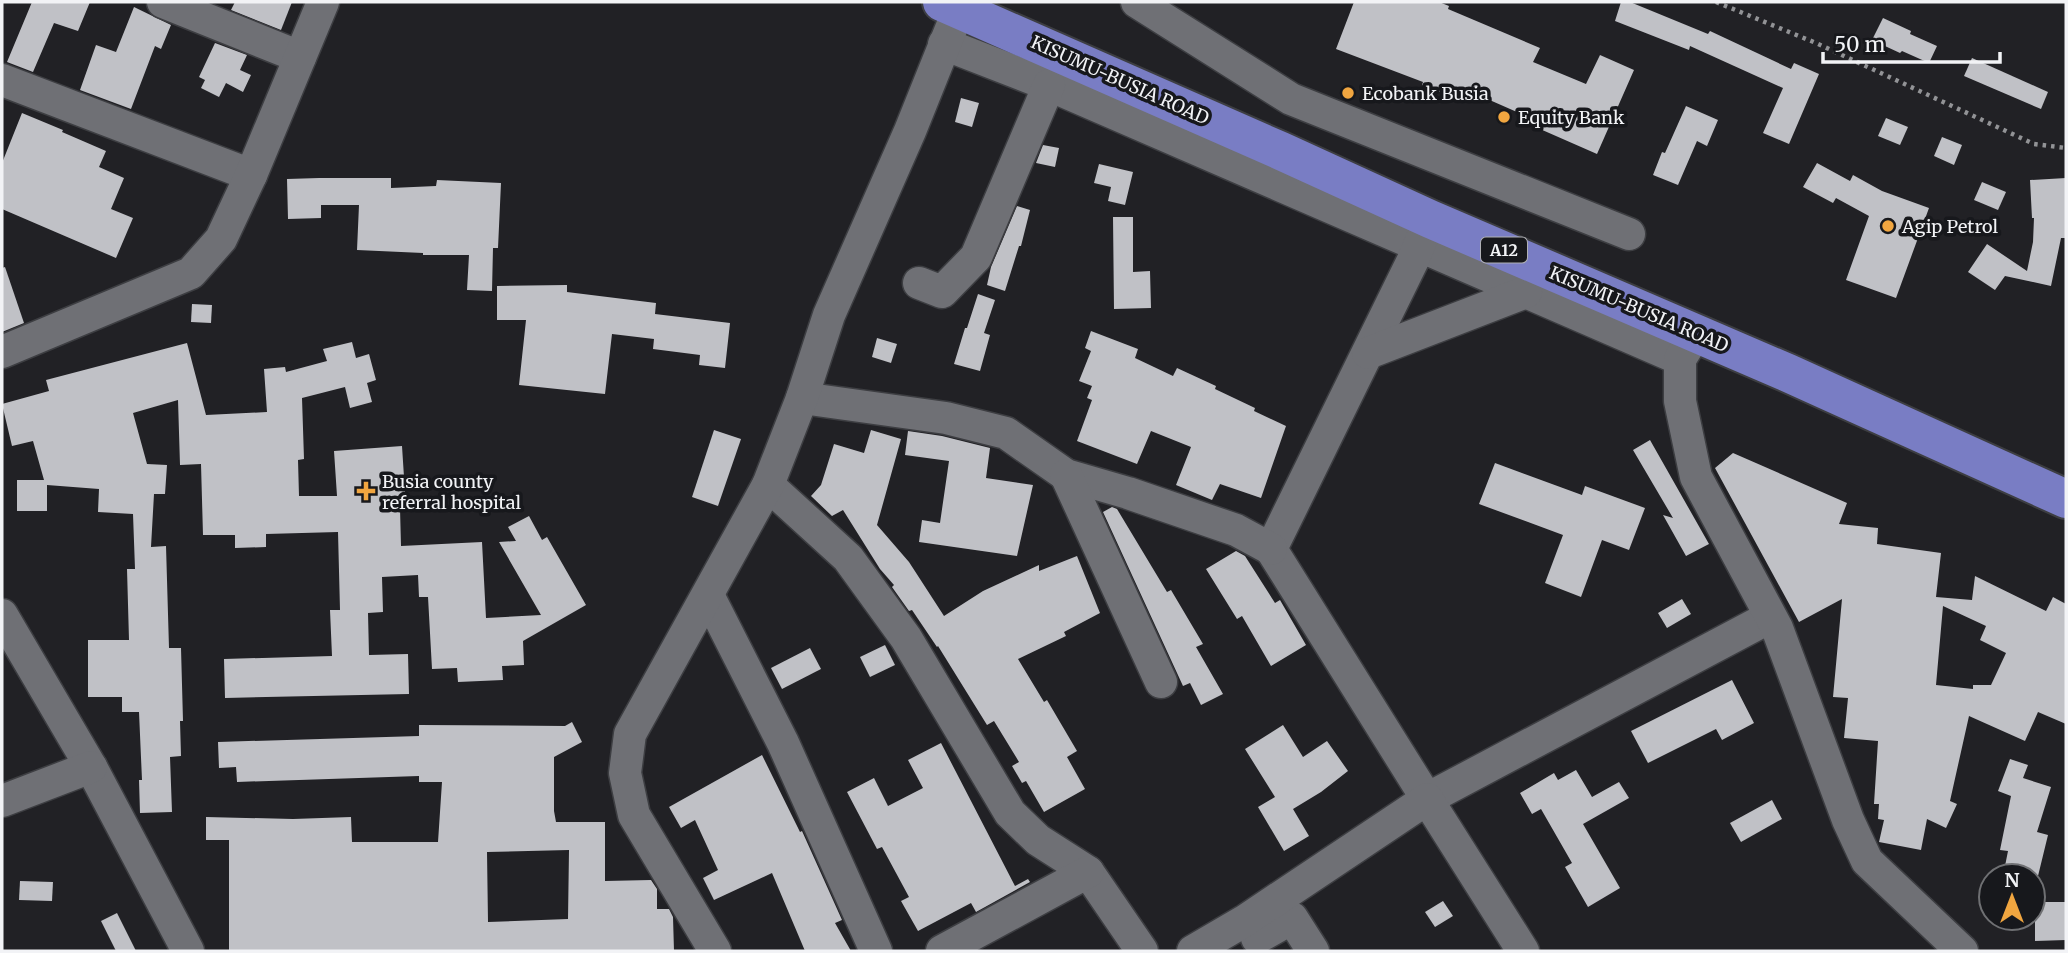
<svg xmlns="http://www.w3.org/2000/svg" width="2068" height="953" font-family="Merriweather,serif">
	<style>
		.building { fill: #c0c1c6; fill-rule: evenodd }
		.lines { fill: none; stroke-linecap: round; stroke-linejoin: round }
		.minor-casing { stroke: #3d3e42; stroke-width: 35 }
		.highway-casing { stroke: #3d3e42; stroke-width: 42 }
		.path { stroke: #929396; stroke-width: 4.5; stroke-dasharray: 3.5 5; stroke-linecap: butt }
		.minor { stroke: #6f7075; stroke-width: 32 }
		.highway { stroke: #797dc4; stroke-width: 38 }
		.poi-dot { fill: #f1a640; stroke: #17181c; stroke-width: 2.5 }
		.labels { text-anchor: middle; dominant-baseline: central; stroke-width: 7; stroke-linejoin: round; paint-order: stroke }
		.shield { fill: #17181c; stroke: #b0b1b5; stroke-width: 2 }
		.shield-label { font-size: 16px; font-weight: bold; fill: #f2f3f6 }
		.street-label { font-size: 18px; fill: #f2f3f6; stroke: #17181c }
		.poi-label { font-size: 18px; fill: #f2f3f6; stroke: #17181c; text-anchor: start }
	</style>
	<rect width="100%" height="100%" fill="#212125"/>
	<g class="building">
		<path d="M32,2H90L78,31L54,23L33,72L7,62Z"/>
		<path d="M235,2H292L281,30L231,10Z"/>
		<path d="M1354,2H1439L1449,6L1448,9L1540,48L1533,62L1586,84L1600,55L1634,70L1597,154L1540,129L1542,123L1460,87L1455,98L1422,85L1423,82L1336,49Z"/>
		<path d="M1621,2H1630L1708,34L1710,31L1791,69L1794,63L1819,74L1789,144L1763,133L1783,88L1690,46L1689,50L1615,21Z"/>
		<path d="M134,7L171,25L161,49L155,46L131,109L80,90L96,45L116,52Z"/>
		<path d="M1883,18L1911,31L1910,34L1937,46L1929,63L1902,51L1900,53L1872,40Z"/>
		<path d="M215,43L247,55L240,70L251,75L243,92L226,83L219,97L201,88L205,80L199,77Z"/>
		<path d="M1972,58L2048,92L2041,109L1964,76Z"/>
		<path d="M961,98L979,103L972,127L955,122Z"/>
		<path d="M1686,106L1718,120L1707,146L1697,141L1678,185L1653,175L1662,152L1665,153Z"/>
		<path d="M22,113L63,130L62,132L106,151L99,167L124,178L111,209L133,218L116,258L2,209V163Z"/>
		<path d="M1886,118L1908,127L1900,145L1878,136Z"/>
		<path d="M1942,137L1962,145L1954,165L1934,156Z"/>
		<path d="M1043,145L1059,148L1055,167L1036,163Z"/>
		<path d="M1817,163L1850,181L1853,175L1882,191L1929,208L1896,298L1846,280L1869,216L1836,198L1833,203L1803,187Z"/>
		<path d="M1099,164L1133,172L1125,205L1108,201L1111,187L1094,183Z"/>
		<path d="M319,178H391V188L436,186L437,180L501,183L498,248H493L492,291L467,290L469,255H423V253L357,250L359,205H321V218L288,219L287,179Z"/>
		<path d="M2066,178V238H2061L2051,286L2005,276L1995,290L1968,272L1987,244L2027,271L2033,242L2034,218H2032L2030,180Z"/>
		<path d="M1982,182L2006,192L1998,210L1974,200Z"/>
		<path d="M1017,206L1030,210L1021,246H1019L1005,291L987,285L991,267Z"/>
		<path d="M1113,217H1133V272L1150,271L1151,308L1114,309Z"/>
		<path d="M5,267L24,323L2,332V268Z"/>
		<path d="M567,285V292L656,303L655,314L730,323L725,368L699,365L700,355L653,349L654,339L612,334L605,394L519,385L526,320H497V286Z"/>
		<path d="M978,294L995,300L984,333L990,335L980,371L954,364L965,328H967Z"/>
		<path d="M192,304L212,305L211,323L191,322Z"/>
		<path d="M1091,331L1138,349L1135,358L1173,376L1177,368L1216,386L1215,389L1255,408L1254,411L1286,426L1261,498L1220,484L1212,500L1176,485L1191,447L1151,431L1137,464L1077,441L1092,400L1087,398L1092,386L1079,381L1091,351L1085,348Z"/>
		<path d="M877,338L897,344L891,363L872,357Z"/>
		<path d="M352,342L356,358L369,354L376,380L367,383L372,402L350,408L345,387L302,398L304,459L298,460L299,496H337L334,451L402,446L406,508H400L401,546L482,542L486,618L541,615L499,542L516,541L508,527L529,516L542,540L547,537L586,605L523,641L524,665L502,666L503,680L458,682L457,668L432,669L428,597H419L418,575L382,577L383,612L368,613L369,655L408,654L409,694L225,698L224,659L332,656L330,610H340L338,532L266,534V547L235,548V535H203L201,464L180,465L178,400L133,413L147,464L167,465L165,494H154L151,547L166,546L169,648H181L183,721H180L181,756L170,757L172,812L140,813L139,780H142L139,712H122V697H88V640H129L127,569H135L133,514L98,512L99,489L47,485V511H17V480H44L33,441L12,446L2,404L49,391L46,380L187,343L206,415L267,412L264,369L285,367L286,372L327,361L323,349Z"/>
		<path d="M714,430L741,439L718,506L692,497Z"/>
		<path d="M871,430L901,439L877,525L909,562L944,616L983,591L1039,565V571L1077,556L1100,613L1064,632L1066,636L1018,659L1044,702L1047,700L1077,751L1067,757L1085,789L1044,812L1026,781L1022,783L1012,766L1019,762L994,721L987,725L938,646L937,647L912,610L909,611L892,587L894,585L880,569L843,510L832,516L811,496L821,485L834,444L864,453Z"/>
		<path d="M908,431L942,436L990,448L986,478L1033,485L1017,556L919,542L922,520L940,523L949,461L905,455Z"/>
		<path d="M1650,440L1709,544L1686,556L1663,515L1673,518L1633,450Z"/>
		<path d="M1733,453L1847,503L1839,524L1878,528L1877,544L1941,553L1936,597L1972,600L1975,576L2046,611L2053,597L2066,604V724L2038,712L2025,741L1969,716L1950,801L1957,804L1946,828L1927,819L1921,850L1879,842L1884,820L1878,819L1879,804H1874L1878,741L1844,738L1848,698L1833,697L1842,599L1799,622L1715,468ZM1943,606L1986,626L1980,640L2006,653L1991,685H1973V689L1936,685Z"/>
		<path d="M1495,463L1582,495L1585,486L1645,508L1629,550L1602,540L1581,597L1545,583L1563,535L1479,504Z"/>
		<path d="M1112,507L1117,509L1167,592L1171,590L1203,644L1196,647L1223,694L1201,705L1190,683L1183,686L1103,512Z"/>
		<path d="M1236,551L1245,556L1275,603L1280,600L1306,645L1271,666L1242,616L1237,619L1206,569Z"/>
		<path d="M1682,599L1691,614L1667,628L1658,613Z"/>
		<path d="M885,645L895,665L870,677L860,657Z"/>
		<path d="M810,648L821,669L782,689L771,668Z"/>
		<path d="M1732,680L1754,723L1722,740L1716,729L1648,763L1631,731Z"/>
		<path d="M572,722L582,742L554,757V811L556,822H605V881L651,880L657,889V909H669L673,917L674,951H229V840H206V817L293,819L351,817L352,842H438L442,782H419V776L237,782L236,767L219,768L218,742L419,736V725L565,726ZM569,850L568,919L488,922L487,852Z"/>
		<path d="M1283,725L1303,757L1327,741L1348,771L1321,792L1293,809L1309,836L1284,851L1258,807L1275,797L1245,749Z"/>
		<path d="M941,743L1015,886L1028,879L1030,882L976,912L971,903L918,931L901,901L909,897L882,847L877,849L847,792L874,778L888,806L923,788L908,760Z"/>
		<path d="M762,755L800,832L802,831L842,920L835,923L851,951H805L772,873L714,900L703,878L718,870L695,820L681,828L669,807Z"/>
		<path d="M2010,759L2028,765L2023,778L2051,787L2037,832L2048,835L2038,876H2003L2008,851L2000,850L2011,796L1998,791Z"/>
		<path d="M1576,770L1592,797L1619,782L1629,798L1583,824L1620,888L1588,907L1565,867L1572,863L1541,809L1532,814L1520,793L1554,773L1558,780Z"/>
		<path d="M1772,800L1782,819L1741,842L1730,823Z"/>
		<path d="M20,881L53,882L52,901L19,900Z"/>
		<path d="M1443,901L1453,916L1435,927L1425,912Z"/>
		<path d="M2035,902H2066V940L2035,941Z"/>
		<path d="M117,913L136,951H116L101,921Z"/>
	</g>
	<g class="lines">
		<g class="minor-casing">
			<g id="minor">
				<path d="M163,2L300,57"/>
				<path d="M1137,2L1291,99L1629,234"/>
				<path d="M944,44L1049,85L1680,359"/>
				<path d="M2,80L251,175"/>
				<path d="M1430,219L1413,260L1271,549L1427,799L1770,617"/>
				<path d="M919,283L942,292L976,257L1049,85"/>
				<path d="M1690,343L1680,359V401L1696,477L1777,628L1848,820L1867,861L1962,951"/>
				<path d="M2,352L191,273L221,239L251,175L323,2"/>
				<path d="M1368,353L1526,292"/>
				<path d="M802,398L946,418L1006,433L1066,475L1128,493L1236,530L1271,549"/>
				<path d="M1066,475L1161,682"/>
				<path d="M768,485L848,558L906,638L1010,813L1038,840L1088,872L1142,951"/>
				<path d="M708,595L783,743L876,951"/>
				<path d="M2,615L91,767L188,951"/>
				<path d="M2,801L91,767"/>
				<path d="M1257,938L1292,918L1313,951"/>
				<path d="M715,951L634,815L625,773L630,734L768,485L802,398L829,315L910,131L959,9"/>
				<path d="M942,951L1088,872"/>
				<path d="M1193,951L1246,920L1427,799L1523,951"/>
			</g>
		</g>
		<g class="highway-casing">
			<path id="highway" d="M942,2L1281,151L1430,219L1788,373L2066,499"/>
		</g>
		<path class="path" d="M1716,2L1816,43L2034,144L2066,148"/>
		<use href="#minor" class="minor"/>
		<use href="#highway" class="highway"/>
	</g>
	<g class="poi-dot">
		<circle cx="1348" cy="93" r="7"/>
		<circle cx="1504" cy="117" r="7"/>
		<circle cx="1888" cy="226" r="7"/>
		<path d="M362.5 480.5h7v7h7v7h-7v7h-7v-7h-7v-7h7z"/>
	</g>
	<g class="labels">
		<rect class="shield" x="1481" y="237.5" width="46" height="25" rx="5"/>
		<g class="shield-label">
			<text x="1504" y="250">A12</text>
		</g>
		<g class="street-label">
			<text transform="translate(1120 80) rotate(24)">KISUMU-BUSIA ROAD</text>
			<text transform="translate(1639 309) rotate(23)">KISUMU-BUSIA ROAD</text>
		</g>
		<g class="poi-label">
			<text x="1362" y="93">Ecobank Busia</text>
			<text x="1518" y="117">Equity Bank</text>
			<text x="1902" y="226">Agip Petrol</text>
			<text x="382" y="481">Busia county<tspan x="382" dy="21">referral hospital</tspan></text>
		</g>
	</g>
	<rect width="2068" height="953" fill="none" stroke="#f2f3f6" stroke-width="7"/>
	<g transform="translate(2012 897)"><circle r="33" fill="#17181c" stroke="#6f7073" stroke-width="2"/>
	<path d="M0-5L12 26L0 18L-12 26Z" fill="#f1a640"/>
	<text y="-10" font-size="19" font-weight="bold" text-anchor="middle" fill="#f2f3f6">N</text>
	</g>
	<path d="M1823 52v10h177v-10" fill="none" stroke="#f2f3f6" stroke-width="3.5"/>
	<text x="1834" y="52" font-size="21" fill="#f2f3f6" stroke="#17181c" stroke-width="5" paint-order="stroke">50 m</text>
</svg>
